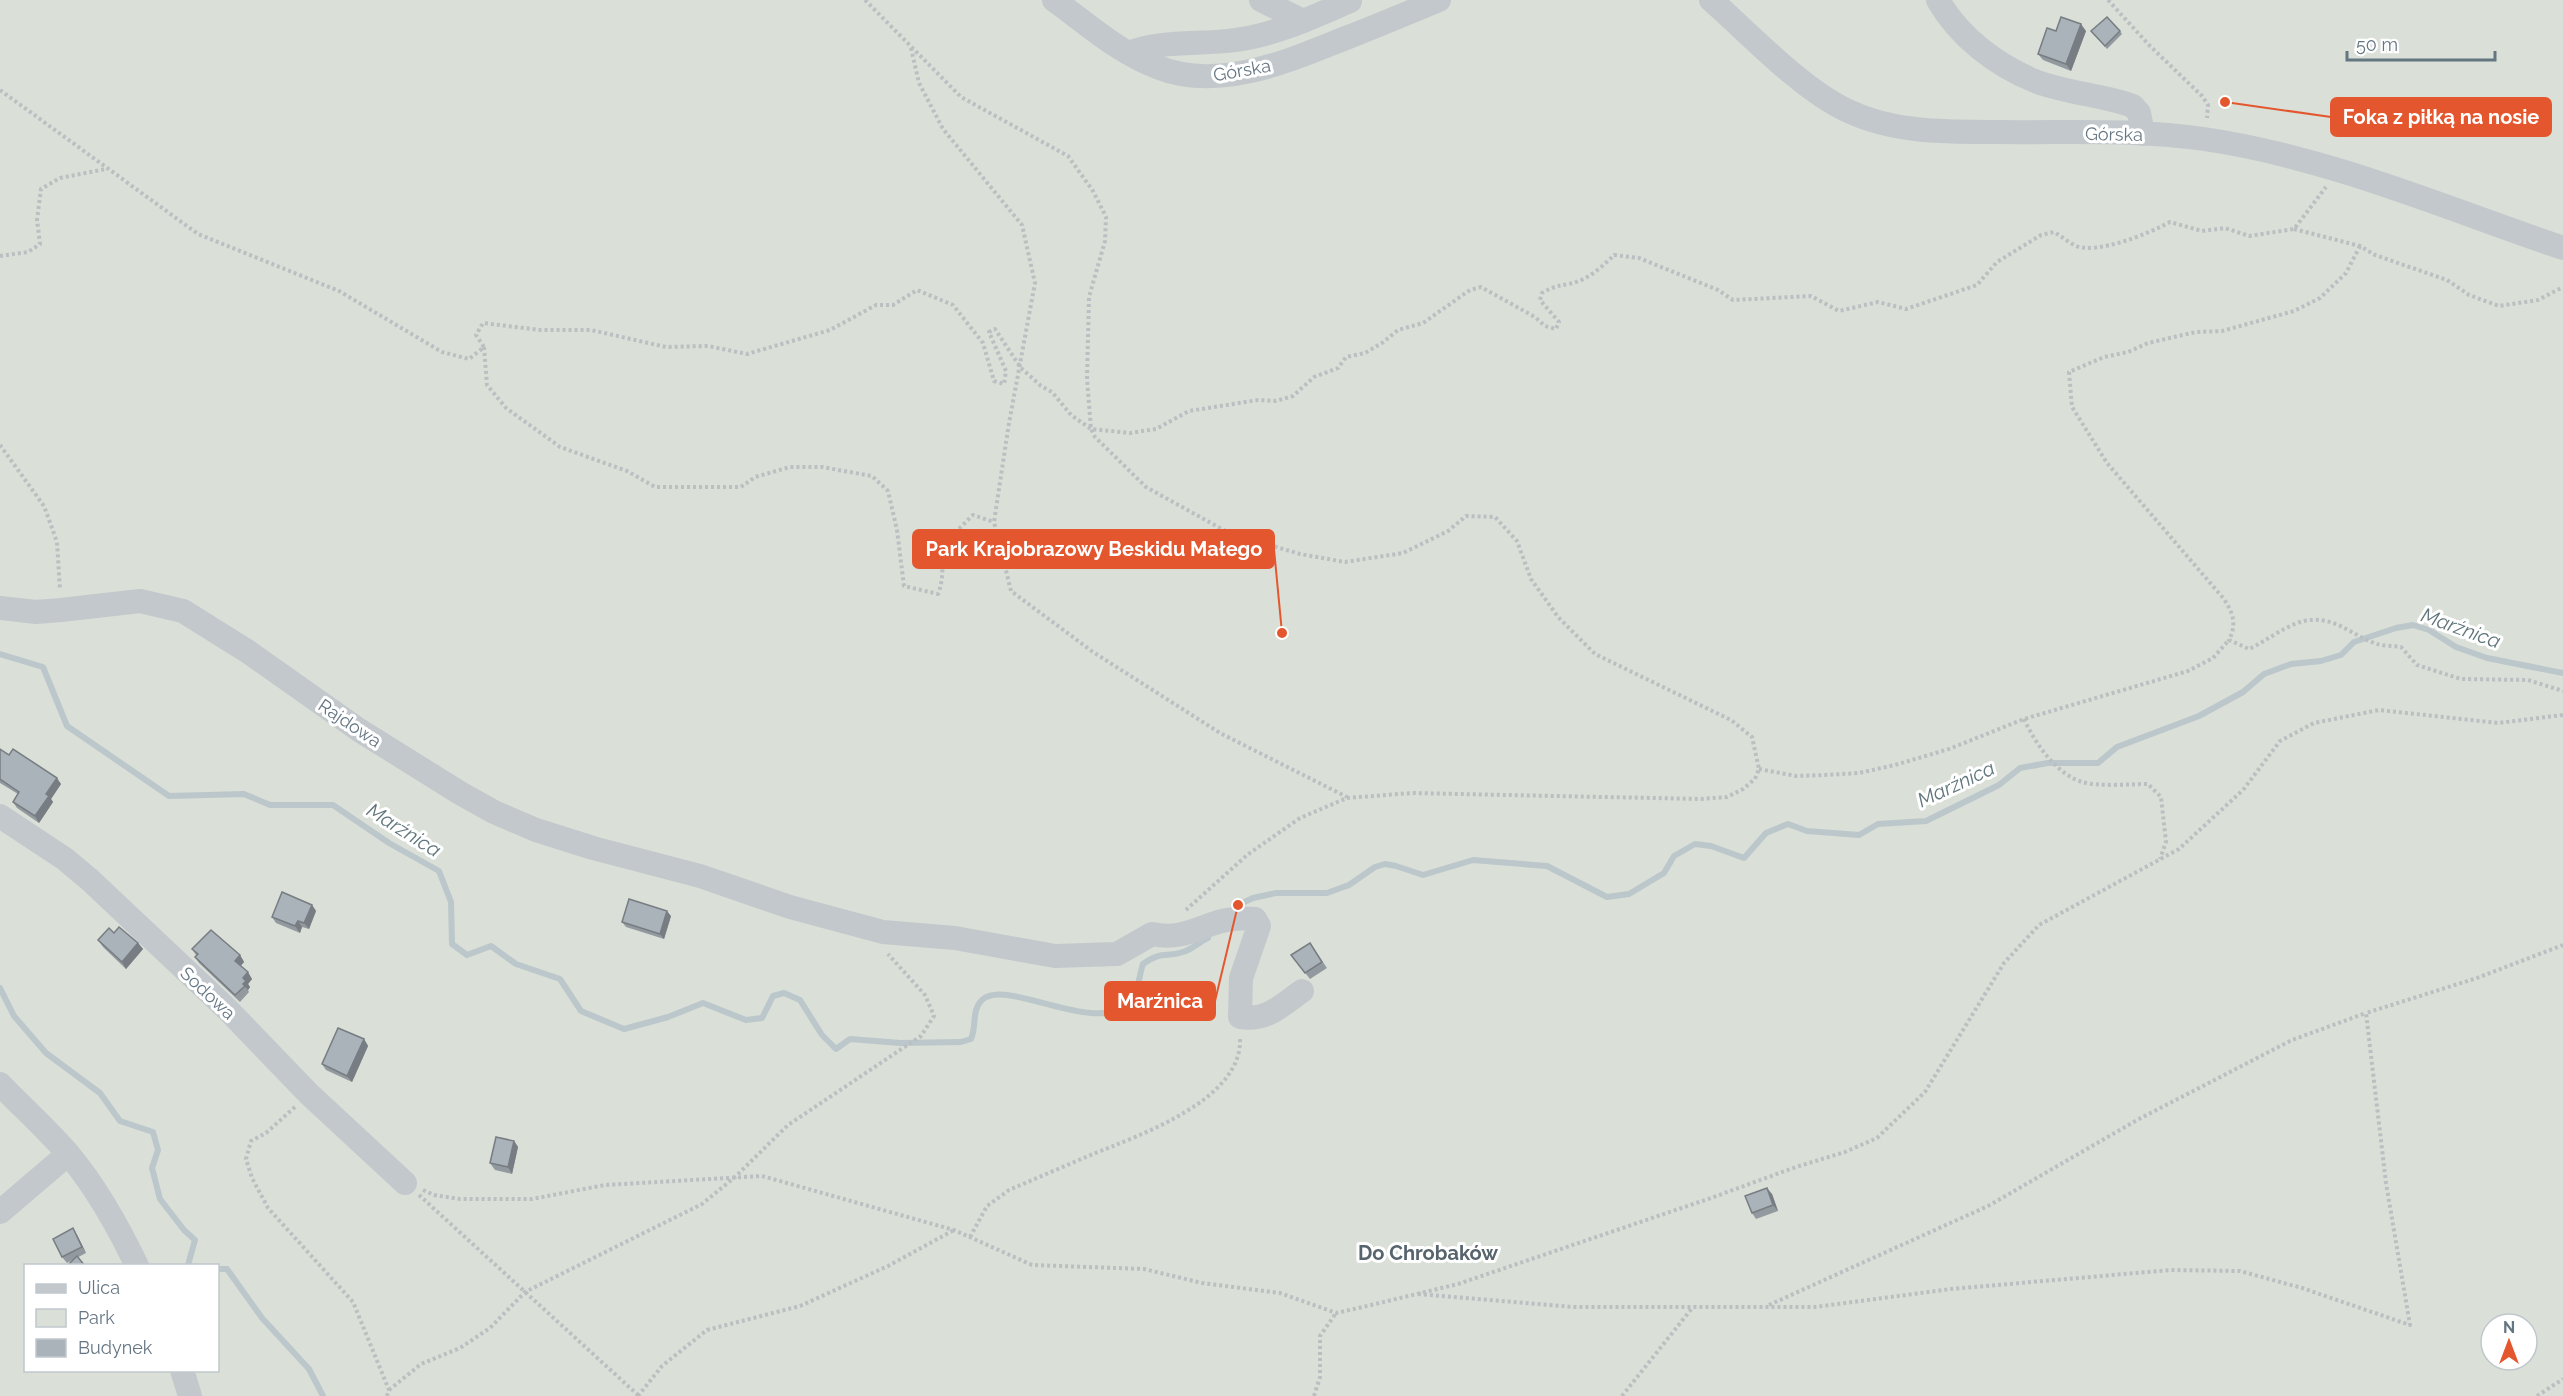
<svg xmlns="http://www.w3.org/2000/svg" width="2563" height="1396" font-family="Raleway,sans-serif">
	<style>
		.park { fill: #dadfd7; fill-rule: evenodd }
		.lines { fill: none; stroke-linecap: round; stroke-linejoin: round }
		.stream { stroke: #bbc7cb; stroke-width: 6 }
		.path { stroke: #bbbfc2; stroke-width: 4; stroke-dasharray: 3 3; stroke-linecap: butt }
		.minor { stroke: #c3c8cc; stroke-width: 24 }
		.wall { fill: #929a9f }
		.shaded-wall { fill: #777d82 }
		.building { fill: #aab3b9; stroke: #777d82; stroke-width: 1.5 }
		.labels { text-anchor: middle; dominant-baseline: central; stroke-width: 6; stroke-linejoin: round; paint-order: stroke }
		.street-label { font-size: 18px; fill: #657683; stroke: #fff }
		.water-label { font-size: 20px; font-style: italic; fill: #60757c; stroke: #fff }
		.neighbourhood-label { font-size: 20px; font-weight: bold; fill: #57646e; stroke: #fff }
		.leader { fill: none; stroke: #e4572e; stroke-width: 2 }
		.callout-dot { fill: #e4572e; stroke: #fff; stroke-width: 2 }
		.callout { fill: #e4572e; stroke: #e4572e; stroke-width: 2 }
		.callout-label { font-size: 20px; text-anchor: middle; font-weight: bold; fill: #fff }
	</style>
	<rect width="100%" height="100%" fill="#fafaf8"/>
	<path class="park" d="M0 0H2563V1396H0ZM26 1266H218V1370H26ZM2491 1324H2527V1360H2491Z"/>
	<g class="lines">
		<g class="stream">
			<path d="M0 654 43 667 67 726 169 796 244 794 270 805H333L389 843 439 871 451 902 452 944 467 955 491 946 516 964 560 979 581 1011 624 1029 668 1017 703 1003 746 1020 762 1018 773 996 784 993 800 1000 822 1035 836 1049 850 1039 900 1043 961 1042 971 1039C977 1026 971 1011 982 1000 1006 977 1094 1036 1130 1003 1138 995 1139 975 1143 964 1162 950 1166 958 1183 952 1193 949 1199 942 1208 938"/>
			<polyline points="1233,913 1238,905 1253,898 1276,893 1327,893 1349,885 1375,867 1385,864 1396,866 1423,875 1473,860 1547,866 1607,897 1629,894 1664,873 1674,856 1695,844 1711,846 1744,858 1766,833 1788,824 1807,831 1859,835 1878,824 1926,821 1999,785 2020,768 2048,763 2098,763 2117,747 2199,716 2243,692 2264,674 2291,664 2321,661 2341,655 2354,642 2396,628 2413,625 2429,630 2456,647 2487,658 2563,673"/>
			<polyline points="0,988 14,1016 46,1053 100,1093 120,1121 153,1132 158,1150 152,1168 160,1199 184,1230 195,1240 188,1265 191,1266"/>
			<polyline points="218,1269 227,1269 262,1318 309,1369 323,1396"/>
		</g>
		<g class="path">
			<polyline points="865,0 961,97 1068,156 1093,191 1106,217 1105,241 1089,297 1087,379 1091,429 1095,437 1146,487 1229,533 1300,554 1345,562 1403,553 1448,531 1466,516 1495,517 1517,541 1531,579 1558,617 1595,654 1731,720 1752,737 1759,769 1755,779 1743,789 1727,797 1701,799 1412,793 1347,798 1300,818 1247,855 1186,910"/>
			<polyline points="2108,0 2149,45 2202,96 2208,105 2207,118"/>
			<polyline points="911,48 919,83 943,129 1022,225 1035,283 1009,423 994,522 1011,591 1093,652 1220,733 1347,797"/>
			<path d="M0 90 198 234 339 291 442 352 469 359 484 347 476 335 483 323 540 330H591L666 347 708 346 747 354 830 330 876 305H893L917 290 953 305 983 343 994 381 1004 384 1006 371 989 332 995 329 1021 368 1041 386 1052 392 1071 415 1091 429 1130 433 1156 429 1189 411 1258 400 1276 401 1293 396 1314 377 1338 368 1346 357 1365 353 1382 343 1398 330 1423 323 1470 290 1481 287 1535 317 1545 326 1556 329 1559 322 1540 300 1542 293C1559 283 1563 287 1579 281 1592 276 1604 265 1614 255L1639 258 1718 290 1733 300 1811 296 1839 311 1878 302 1906 309 1977 285 1997 262 2041 235 2054 232C2061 236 2067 241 2074 245 2095 256 2150 233 2170 222L2202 231 2225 228 2249 236 2294 229 2326 187"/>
			<polyline points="2294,229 2360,246 2375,255 2447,280 2469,295 2499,306 2538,300 2563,287"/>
			<path d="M2360 246 2346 273 2320 298 2294 311 2222 331 2196 332 2148 343 2128 352 2104 357 2069 372 2072 407 2107 463 2224 599C2233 613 2237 624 2229 640L2249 649C2267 641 2292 620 2312 620 2337 618 2355 637 2377 644 2384 646 2393 646 2401 647L2417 665 2461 679 2528 680 2563 691"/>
			<polyline points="0,256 28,252 40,244 37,220 41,189 60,178 106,169"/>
			<path d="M484 347 487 385 506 408 560 447 627 471 655 487H741L755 477 790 467H822L872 476 888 491 897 530 904 586 938 594C943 581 942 572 943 560 945 540 960 528 973 515L994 522"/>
			<polyline points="0,445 44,506 57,542 60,590"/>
			<path d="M2024 719C2035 743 2056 774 2082 782 2099 787 2129 784 2148 784L2161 797 2166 842 2160 859"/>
			<polyline points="1759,769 1796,776 1825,775 1859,773 1895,765 1949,749 2024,719 2188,671 2213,658 2229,640"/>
			<polyline points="295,1107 266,1133 251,1141 246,1159 252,1178 268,1208 353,1302 389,1390 387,1396"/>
			<polyline points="423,1190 434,1195 460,1199 532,1199 605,1185 762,1176 954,1230 1032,1265 1144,1269 1202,1283 1280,1293 1336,1313 1363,1307 1458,1284 1711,1198 1796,1167 1845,1152 1877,1138 1925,1092 2004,963 2039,925 2179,849 2243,790 2280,741 2314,723 2379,710 2498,723 2563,715"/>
			<polyline points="419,1195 639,1396"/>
			<path d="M970 1237 987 1206 1009 1190C1037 1178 1065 1166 1093 1154 1140 1135 1242 1100 1240 1039"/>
			<polyline points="1418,1294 1572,1307 1815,1307 1951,1289 2171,1270 2240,1271 2302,1288 2410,1325 2386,1183 2366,1013 2477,978 2563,945"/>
			<polyline points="1769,1305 1988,1206 2137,1120 2292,1040 2366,1013"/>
			<polyline points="389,1390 421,1364 460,1348 490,1328 525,1292 702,1204 735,1177 788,1125 921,1036 934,1016 925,995 888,954"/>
			<polyline points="638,1396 662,1366 707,1330 800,1306 888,1266 954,1230"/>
			<polyline points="1314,1396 1320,1377 1320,1336 1336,1313"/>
			<polyline points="1622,1396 1693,1307"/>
			<polyline points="2537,1396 2563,1379"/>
		</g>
		<g class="minor">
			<path d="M1054 0C1086 23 1119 53 1157 67 1219 92 1288 61 1346 38 1377 26 1408 13 1439 0"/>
			<polyline points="1261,0 1303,21"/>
			<path d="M1711 0C1750 34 1800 88 1846 110 1893 133 1946 132 1998 132 2066 133 2137 129 2204 139 2328 157 2445 208 2563 248"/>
			<path d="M1938 0C1959 37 1996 65 2035 81 2066 93 2102 95 2133 106L2139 113 2143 134"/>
			<path d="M1129 53C1159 40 1202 45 1235 40 1275 35 1313 17 1350 1"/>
			<path d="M0 608 36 612 61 610 140 601 183 611 247 651 359 730 460 793 494 812 536 830 593 848 700 876 790 907 883 932 955 938 1055 956 1117 954 1152 934C1176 939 1190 932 1212 924 1225 919 1242 918 1255 919L1259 926 1241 978 1240 1017C1266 1022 1282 1005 1302 991"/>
			<polyline points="0,816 65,859 90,880 228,1010 309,1094 405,1183"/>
			<path d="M0 1084C23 1108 49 1131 70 1156 98 1190 118 1226 137 1266"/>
			<polyline points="0,1212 68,1154"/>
			<polyline points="182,1370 190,1396"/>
		</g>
	</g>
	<g class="wall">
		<polygon points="2056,31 2086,31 2071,71 2043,60 2038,54"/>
		<polygon points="2091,31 2120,31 2122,34 2107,49"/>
		<polygon points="0,749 61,784 51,799 53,802 39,823 17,808 13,802 18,794 0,783"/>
		<polygon points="312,905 316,911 309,929 302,927 300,933 276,923 272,917"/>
		<polygon points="671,916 664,939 626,927 622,922"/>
		<polygon points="114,933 138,943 143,949 126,969 103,947 98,940"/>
		<polygon points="1310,943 1327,968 1310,979 1291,955"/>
		<polygon points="192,949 240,955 244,962 240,966 252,979 248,984 250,987 248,990 249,992 240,1002 199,963 195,957 196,955"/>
		<polygon points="364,1039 368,1046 352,1082 326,1070 322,1064"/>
		<polygon points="514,1141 518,1147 512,1174 495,1170 490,1163"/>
		<polygon points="1772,1194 1778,1211 1756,1219 1752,1213"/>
		<polygon points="77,1235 86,1253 67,1263 62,1257"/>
	</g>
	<g class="shaded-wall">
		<polygon points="2081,24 2086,31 2071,71 2066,64"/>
		<polygon points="57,778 61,784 51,799 53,802 39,823 35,816 46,794"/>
		<polygon points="312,905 316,911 309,929 304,923"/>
		<polygon points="667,911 671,916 664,939 660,934"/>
		<polygon points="298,921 302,927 300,933 295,926"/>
		<polygon points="138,943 143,949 126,969 122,962"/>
		<polygon points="240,955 244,962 239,968 235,961"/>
		<polygon points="248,972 252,979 248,984 250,987 248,990 243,984 243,978"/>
		<polygon points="364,1039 368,1046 352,1082 347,1076"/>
		<polygon points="514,1141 518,1147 512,1174 508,1167"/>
		<polygon points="1767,1188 1772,1194 1778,1211 1773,1205"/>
		<polygon points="73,1228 77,1235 86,1253 82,1247"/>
	</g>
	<g class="building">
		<polygon points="2061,17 2081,24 2066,64 2038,54 2047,28 2056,31"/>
		<polygon points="2107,17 2120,31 2105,46 2091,31"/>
		<polygon points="0,749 9,755 13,749 57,778 46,794 49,796 35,816 13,802 19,792 0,779"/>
		<polygon points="282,892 312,905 304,923 298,921 295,926 272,917"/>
		<polygon points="629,899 667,911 660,934 622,922"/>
		<polygon points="119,927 138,943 122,962 98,940 109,928 114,933"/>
		<polygon points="211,930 240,955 235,961 248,972 243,978 246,981 243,984 245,986 235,995 195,957 198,954 192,949"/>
		<polygon points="1310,943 1322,962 1305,973 1291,955"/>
		<polygon points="338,1028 364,1039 347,1076 322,1064"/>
		<polygon points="496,1137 514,1141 508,1167 490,1163"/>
		<polygon points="1767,1188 1773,1205 1752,1213 1745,1196"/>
		<polygon points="73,1228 82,1247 62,1257 53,1239"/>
		<polygon points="77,1256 85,1266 67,1266"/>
	</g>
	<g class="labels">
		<g class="street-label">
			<text transform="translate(1242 70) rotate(-10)">Górska</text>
			<text transform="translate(2114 134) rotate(1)">Górska</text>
			<text transform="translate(350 723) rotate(34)">Rajdowa</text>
			<text transform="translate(208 993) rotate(43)">Sodowa</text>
		</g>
		<g class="water-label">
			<text transform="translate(2461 628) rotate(20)">Marźnica</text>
			<text transform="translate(1956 784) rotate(-25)">Marźnica</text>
			<text transform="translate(404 830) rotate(32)">Marźnica</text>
		</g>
		<g class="neighbourhood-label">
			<text x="1428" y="1253">Do Chrobaków</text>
		</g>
	</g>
	<path class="leader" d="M2225 102L2331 117M1282 633L1274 549M1238 905L1215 1001"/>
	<g class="callout-dot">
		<circle cx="2225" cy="102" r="6"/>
		<circle cx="1282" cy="633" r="6"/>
		<circle cx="1238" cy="905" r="6"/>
	</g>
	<g class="callout">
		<rect x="2331" y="98" width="220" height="38" rx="6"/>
		<rect x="913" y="530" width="361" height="38" rx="6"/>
		<rect x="1105" y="982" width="110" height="38" rx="6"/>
	</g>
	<g class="callout-label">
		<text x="2441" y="124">Foka z piłką na nosie</text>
		<text x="1094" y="556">Park Krajobrazowy Beskidu Małego</text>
		<text x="1160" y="1008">Marźnica</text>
	</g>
	<rect x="24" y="1264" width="195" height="108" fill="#ffffff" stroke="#c1c8cd" stroke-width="1.5"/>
	<rect x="36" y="1284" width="30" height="9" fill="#c3c8cc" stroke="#c1c8cd" stroke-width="1.5"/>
	<text x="78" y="1294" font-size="18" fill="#657683">Ulica</text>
	<rect x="36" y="1309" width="30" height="18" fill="#dadfd7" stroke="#c1c8cd" stroke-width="1.5"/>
	<text x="78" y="1324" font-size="18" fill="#657683">Park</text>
	<rect x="36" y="1339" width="30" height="18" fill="#aab3b9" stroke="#c1c8cd" stroke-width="1.5"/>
	<text x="78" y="1354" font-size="18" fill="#657683">Budynek</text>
	<g transform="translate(2509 1342)"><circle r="28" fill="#ffffff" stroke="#c1c8cd" stroke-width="1.5"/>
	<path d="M0-4.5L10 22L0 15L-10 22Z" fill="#e4572e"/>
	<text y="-9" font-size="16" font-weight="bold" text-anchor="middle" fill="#657683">N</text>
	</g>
	<path d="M2347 51v9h148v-9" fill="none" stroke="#657683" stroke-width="3"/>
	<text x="2356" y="51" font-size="18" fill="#657683" stroke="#ffffff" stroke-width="4.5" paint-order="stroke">50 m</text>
</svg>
